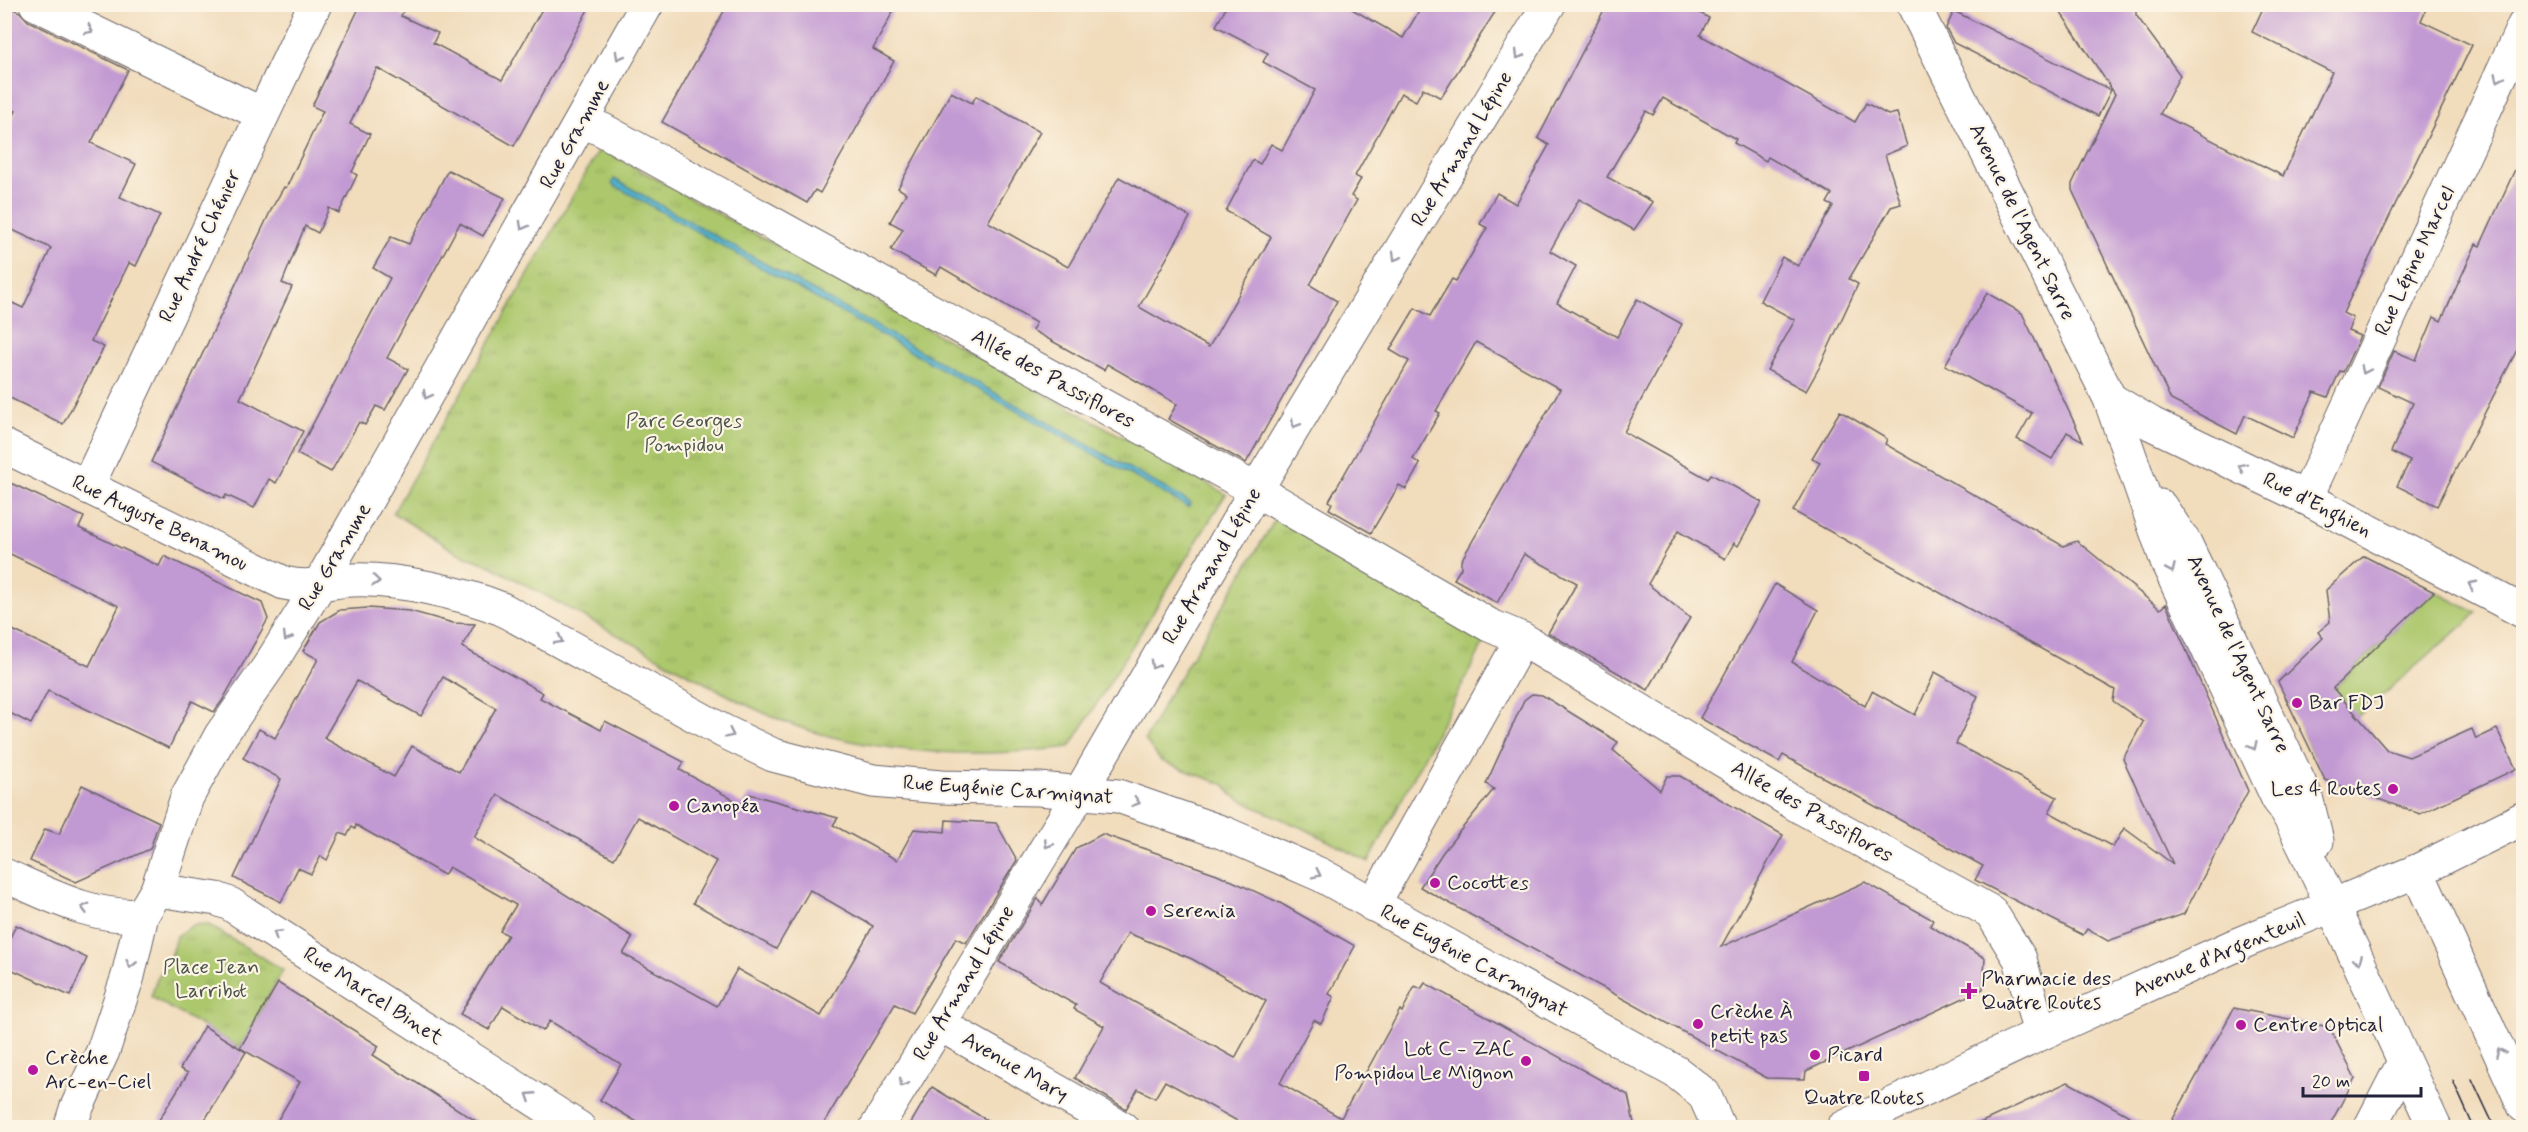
<svg xmlns="http://www.w3.org/2000/svg" width="2528" height="1132" font-family="Mynerve,sans-serif">
	<style>
		.grass { fill: #acc76c; stroke: #677454; stroke-width: 1.5 }
		.park { fill: url(#park-tufts); stroke: #677454; stroke-width: 1.5 }
		.water { fill: #53b7d2; stroke: #3a6c86; stroke-width: 1.5 }
		.building { fill: #c29ad3; fill-rule: evenodd }
		.lines { fill: none; stroke-linecap: round; stroke-linejoin: round }
		.minor-casing { stroke: #6a6368; stroke-width: 35 }
		.major-casing { stroke: #6a6368; stroke-width: 35 }
		.minor { stroke: #fff; stroke-width: 33 }
		.major { stroke: #fff; stroke-width: 33 }
		.tram { stroke: #22223b; stroke-width: 1.5 }
		.oneway { stroke: #9c9ca7 }
		.poi-dot { fill: #b5179e; stroke: #fcf5e5; stroke-width: 2 }
		.labels { text-anchor: middle; dominant-baseline: central; stroke-width: 4.5; stroke-linejoin: round; paint-order: stroke }
		.street-label { font-size: 21px; fill: #22223b; stroke: #fcf5e5 }
		.park-label { font-size: 21px; fill: #4b544a; stroke: #fcf5e5 }
		.poi-label { font-size: 21px; fill: #22223b; stroke: #fcf5e5; text-anchor: start }
	</style>
	<defs>
		<pattern id="park-tufts" width="24" height="20" patternUnits="userSpaceOnUse" patternTransform="scale(1.5)"><rect width="24" height="20" fill="#acc76c"/><path d="M3 7l-1-3M5 7V3M7 7l1-3M15 17l-1-3M17 17v-4M19 17l1-3" fill="none" stroke="#94ab5e"/></pattern>
	</defs>
	<rect width="100%" height="100%" fill="#fcf5e5"/>
	<filter id="ink" filterUnits="userSpaceOnUse"><feTurbulence type="fractalNoise" baseFrequency=".0167" numOctaves="2"/><feDisplacementMap in="SourceGraphic" scale="12" xChannelSelector="R" yChannelSelector="G"/><feConvolveMatrix kernelMatrix="1 2 1 2 8 2 1 2 1" color-interpolation-filters="sRGB"/></filter>
	<filter id="wash" filterUnits="userSpaceOnUse"><feTurbulence type="fractalNoise" baseFrequency=".008" numOctaves="4" result="noise"/><feDisplacementMap in="SourceGraphic" scale="24" xChannelSelector="R" yChannelSelector="G"/><feGaussianBlur stdDeviation="1.35" result="paint"/><feColorMatrix in="noise" values="0 0 0 0 0 0 0 0 0 0 0 0 0 0 0 0 0 1.4 0 .05"/><feComposite in="paint" operator="in"/></filter>
	<g filter="url(#wash)">
		<rect width="100%" height="100%" fill="#f1dcbc"/>
		<polygon class="grass" points="2434,591 2477,613 2313,755 2298,723"/>
		<g class="park">
			<path d="M600 148 1226 494 1070 747C983 757 899 756 814 732 763 717 717 689 670 664 611 631 551 599 491 566L456 552 393 513Z"/>
			<polygon points="1276,518 1487,637 1369,862 1309,831 1250,805 1232,795 1225,785 1161,761 1145,740 1168,696"/>
			<polygon points="207,924 283,970 240,1048 151,997 158,976 166,968 177,936 193,925"/>
		</g>
		<polygon class="water" points="614,179 1191,503 1188,507 612,184"/>
		<g id="blocks">
			<g class="building">
				<polygon points="361,4 406,4 401,16 438,33 433,43 502,80 545,4 591,4 514,146 377,68 350,124 370,134 352,172 357,175 339,213 329,208 318,233 305,226 282,283 292,287 240,399 303,431 276,483 269,479 254,508 226,495 224,499 151,462 272,208 284,187 286,188 323,111 312,106"/>
				<polygon points="728,4 897,4 873,49 894,61 820,193 815,190 807,203 662,122"/>
				<polygon points="1228,4 1343,4 1403,38 1423,4 1500,4 1441,98 1423,88 1416,101 1401,93 1355,176 1361,179 1351,196 1357,200 1310,285 1337,301 1246,463 1168,419 1177,404 1107,364 1104,370 1032,330 1036,323 941,267 936,275 891,250 903,229 890,222 906,193 898,188 951,92 972,103 976,96 1040,132 988,222 1068,267 1119,177 1190,217 1139,307 1209,347 1271,237 1226,211 1253,160 1260,164 1271,144 1282,150 1315,90 1263,62 1268,53 1216,26"/>
				<polygon points="1607,4 1684,4 1709,18 1700,35 1855,122 1866,103 1888,115 1897,113 1907,146 1885,155 1901,204 1891,207 1849,279 1858,284 1819,368 1806,391 1767,370 1795,320 1760,301 1782,257 1798,266 1833,206 1827,203 1832,194 1768,157 1766,161 1734,143 1736,139 1663,98 1653,115 1646,111 1607,177 1653,202 1634,230 1579,199 1550,251 1576,266 1557,303 1617,337 1637,299 1682,324 1624,432 1708,479 1711,474 1762,502 1738,546 1734,543 1725,559 1678,531 1648,584 1690,618 1648,690 1548,633 1577,583 1524,554 1497,603 1454,579 1461,568 1461,561 1560,389 1476,342 1436,411 1440,413 1413,459 1420,464 1406,489 1399,485 1371,533 1329,509 1332,503 1329,501 1409,361 1390,350 1415,308 1430,316 1452,279 1456,281 1487,228 1480,224 1497,193 1516,204 1549,145 1538,138"/>
				<polygon points="2055,4 2136,4 2136,15 2180,75 2160,114 2283,176 2332,72 2252,32 2265,4 2428,4 2421,21 2472,45 2343,313 2353,318 2348,331 2360,336 2343,372 2340,371 2328,397 2314,392 2293,438 2245,415 2237,434 2171,400 2072,190 2072,184 2115,94"/>
				<polygon points="4,5 20,12 28,21 128,70 91,143 136,164 120,197 160,215 136,266 129,263 91,341 104,347 63,424 4,395 4,299 23,308 51,248 4,226 4,137 16,111 4,106"/>
				<polygon points="1954,11 2111,90 2098,116 1954,43 1946,28"/>
				<polygon points="2523,152 2523,338 2437,506 2397,486 2410,461 2391,452 2413,403 2378,387 2394,351 2416,360 2434,317 2441,321 2476,244 2480,246"/>
				<polygon points="448,170 505,198 483,236 460,223 387,358 408,369 385,410 376,406 365,425 359,422 331,472 297,454 390,278 373,268 391,237 409,244"/>
				<polygon points="1987,293 2022,313 2083,441 2067,432 2052,459 2017,439 2032,413 1945,365"/>
				<polygon points="1840,411 1887,439 1885,444 2063,546 2077,541 2160,609 2166,604 2248,791 2184,914 2108,941 2087,929 2083,935 1975,880 1983,866 1783,755 1779,762 1700,718 1775,584 1818,610 1792,662 1865,706 1872,691 1915,715 1935,672 1978,696 1956,744 2057,797 2049,812 2113,847 2124,828 2173,864 2123,759 2143,722 2113,701 2115,690 1793,511 1820,462 1812,458"/>
				<polygon points="4,480 84,517 79,528 159,566 164,556 262,603 268,619 222,701 214,712 192,701 169,748 48,691 31,724 4,710 4,626 89,666 119,606 4,551"/>
				<polygon points="2364,556 2434,592 2333,688 2387,750 2409,757 2472,729 2476,739 2497,729 2516,769 2420,814 2325,780 2278,682 2323,638 2318,632 2330,622 2326,590"/>
				<path d="M368 608 410 611 453 623 475 624 462 647 543 693 540 698 601 730 605 721 684 762 680 770 743 805 749 794 838 818 833 825 897 860 914 829 945 832 946 820 996 823 1017 860 966 943 956 938 912 1013 895 1004 821 1128H647L600 1100 621 1064 550 1021 543 1031 503 1006 489 1030 460 1014 508 935 500 931 516 905 449 867 444 875 356 825 355 829 352 827 347 836 340 833 327 860 321 856 311 874 298 868 281 902 234 878 281 779 243 758 259 729 275 738 318 659 303 651 320 622 340 610ZM443 677 496 708 459 772 412 746 394 777 324 738 357 681 421 716ZM498 795 614 859 638 817 716 861 693 903 776 949 810 890 873 926 821 1016 737 969 717 1006 623 954 633 937 474 837Z"/>
				<polygon points="1532,694 1542,695 1618,742 1613,750 1660,790 1667,776 1680,776 1783,835 1721,947 1865,882 1933,920 1930,926 1985,958 1983,989 1806,1071 1805,1079 1767,1078 1420,887 1443,852 1494,789 1486,784 1524,700"/>
				<polygon points="82,785 159,822 150,849 76,882 30,861 45,829 59,834"/>
				<path d="M1102 834 1217 874 1280 903 1355 946 1329 994 1334 997 1321 1024 1314 1020 1280 1083 1341 1118 1400 1010 1402 1012 1415 986 1421 989 1425 983 1628 1095 1635 1128H1250L1165 1081 1155 1098 1138 1089 1126 1109 1075 1078 1104 1026 1074 1009 1076 1005 999 962 1038 898 1042 905 1076 848ZM1128 933 1192 959 1266 1001 1235 1058 1100 983Z"/>
				<polygon points="16,925 87,958 70,996 4,966 4,951"/>
				<polygon points="278,983 379,1046 373,1055 487,1128 273,1128 300,1082 240,1048"/>
				<polygon points="2234,1008 2329,1027 2355,1078 2328,1128 2168,1128"/>
				<polygon points="204,1026 246,1052 200,1128 154,1128 188,1073 180,1069"/>
				<polygon points="2068,1082 2151,1128 1969,1128"/>
				<polygon points="932,1087 1000,1128 908,1128"/>
			</g>
		</g>
	</g>
	<g filter="url(#ink)">
		<use href="#blocks" fill-opacity="0" stroke="#6a6368" stroke-width="1.5"/>
		<g class="lines">
			<g class="minor-casing">
				<g id="minor">
					<polyline points="36,4 262,114"/>
					<polyline points="582,121 603,130 1256,490 1489,625 1522,639 1797,805 1991,912 2020,959 2040,1034"/>
					<polyline points="2110,399 2152,424 2306,498 2524,612"/>
					<path d="M4 446 284 583C314 590 324 581 352 580 396 578 462 593 502 609L723 731 773 755 873 781 941 787 1039 789 1118 796 1224 833 1321 875 1676 1072 1704 1094 1719 1128"/>
					<polyline points="87,487 315,4"/>
					<polyline points="2306,498 2524,25"/>
					<path d="M4 875C48 894 93 919 142 915"/>
					<polyline points="157,890 217,899 230,904 579,1128"/>
					<polyline points="1373,905 1522,639"/>
					<polyline points="939,1024 1122,1128"/>
					<polyline points="70,1128 76,1109 103,1051 128,976 142,915 157,890 187,797 221,735 269,666 318,587 647,4"/>
					<polyline points="876,1128 1079,794 1256,490 1549,4"/>
					<polyline points="2370,1128 2404,1062"/>
				</g>
			</g>
			<g class="major-casing">
				<g id="major">
					<path d="M1913 4 2110 399 2167 562 2278 799 2285 808C2338 914 2385 1021 2435 1128"/>
					<polyline points="2160,506 2185,543 2306,797 2317,841"/>
					<polyline points="2417,871 2524,1106"/>
					<polyline points="1843,1128 2040,1034 2236,945 2417,871 2524,818"/>
				</g>
			</g>
			<use href="#minor" class="minor"/>
			<use href="#major" class="major"/>
			<g class="tram">
				<polyline points="2472,1079 2495,1128"/>
				<polyline points="2453,1081 2474,1128"/>
			</g>
		</g>
		<defs><path id="oneway-chevron" d="M-2-3.5L2.5 0L-2 3.5" fill="none" stroke-width="1.6" stroke-linecap="round" stroke-linejoin="round" transform="scale(1.5)"/></defs>
		<g class="oneway">
			<use href="#oneway-chevron" transform="translate(89 30) rotate(26)"/>
			<use href="#oneway-chevron" transform="translate(1519 55) rotate(121)"/>
			<use href="#oneway-chevron" transform="translate(619 56) rotate(119)"/>
			<use href="#oneway-chevron" transform="translate(2499 78) rotate(115)"/>
			<use href="#oneway-chevron" transform="translate(523 226) rotate(119)"/>
			<use href="#oneway-chevron" transform="translate(1396 257) rotate(121)"/>
			<use href="#oneway-chevron" transform="translate(2365 370) rotate(115)"/>
			<use href="#oneway-chevron" transform="translate(427 395) rotate(119)"/>
			<use href="#oneway-chevron" transform="translate(1295 424) rotate(121)"/>
			<use href="#oneway-chevron" transform="translate(2242 467) rotate(-154)"/>
			<use href="#oneway-chevron" transform="translate(2171 569) rotate(66)"/>
			<use href="#oneway-chevron" transform="translate(376 581) rotate(6)"/>
			<use href="#oneway-chevron" transform="translate(2472 585) rotate(-152)"/>
			<use href="#oneway-chevron" transform="translate(287 637) rotate(121)"/>
			<use href="#oneway-chevron" transform="translate(559 640) rotate(29)"/>
			<use href="#oneway-chevron" transform="translate(1154 665) rotate(120)"/>
			<use href="#oneway-chevron" transform="translate(730 734) rotate(26)"/>
			<use href="#oneway-chevron" transform="translate(2253 746) rotate(65)"/>
			<use href="#oneway-chevron" transform="translate(1136 802) rotate(18)"/>
			<use href="#oneway-chevron" transform="translate(1048 844) rotate(121)"/>
			<use href="#oneway-chevron" transform="translate(1317 874) rotate(26)"/>
			<use href="#oneway-chevron" transform="translate(85 908) rotate(-165)"/>
			<use href="#oneway-chevron" transform="translate(277 934) rotate(-147)"/>
			<use href="#oneway-chevron" transform="translate(2358 960) rotate(67)"/>
			<use href="#oneway-chevron" transform="translate(131 964) rotate(103)"/>
			<use href="#oneway-chevron" transform="translate(2500 1052) rotate(-114)"/>
			<use href="#oneway-chevron" transform="translate(903 1083) rotate(121)"/>
			<use href="#oneway-chevron" transform="translate(530 1096) rotate(-147)"/>
		</g>
	</g>
	<g class="poi-dot">
		<circle cx="2297" cy="703" r="6"/>
		<circle cx="2393" cy="789" r="6"/>
		<circle cx="674" cy="806" r="6"/>
		<circle cx="1435" cy="883" r="6"/>
		<circle cx="1151" cy="911" r="6"/>
		<path d="M1966 982h6v6h6v6h-6v6h-6v-6h-6v-6h6z"/>
		<circle cx="1698" cy="1024" r="6"/>
		<circle cx="2241" cy="1025" r="6"/>
		<circle cx="1815" cy="1055" r="6"/>
		<circle cx="1526" cy="1061" r="6"/>
		<circle cx="33" cy="1070" r="6"/>
		<rect x="1858" y="1070" width="12" height="12" rx="3"/>
	</g>
	<g class="labels">
		<g class="street-label">
			<text transform="translate(575 134) rotate(-61)">Rue Gramme</text>
			<text transform="translate(1462 149) rotate(-59)">Rue Armand Lépine</text>
			<text transform="translate(2022 222) rotate(64)">Avenue de l'Agent Sarre</text>
			<text transform="translate(200 246) rotate(-65)">Rue André Chénier</text>
			<text transform="translate(2415 261) rotate(-65)">Rue Lépine Marcel</text>
			<text transform="translate(1053 379) rotate(29)">Allée des Passiflores</text>
			<text transform="translate(2317 505) rotate(27)">Rue d'Enghien</text>
			<text transform="translate(160 523) rotate(26)">Rue Auguste Benamou</text>
			<text transform="translate(335 557) rotate(-59)">Rue Gramme</text>
			<text transform="translate(1212 566) rotate(-60)">Rue Armand Lépine</text>
			<text transform="translate(2238 654) rotate(65)">Avenue de l'Agent Sarre</text>
			<text transform="translate(1008 790) rotate(4)">Rue Eugénie Carmignat</text>
			<text transform="translate(1812 812) rotate(30)">Allée des Passiflores</text>
			<text transform="translate(2219 955) rotate(-23)">Avenue d'Argenteuil</text>
			<text transform="translate(1474 961) rotate(29)">Rue Eugénie Carmignat</text>
			<text transform="translate(964 983) rotate(-59)">Rue Armand Lépine</text>
			<text transform="translate(373 996) rotate(33)">Rue Marcel Binet</text>
			<text transform="translate(1015 1067) rotate(30)">Avenue Mary</text>
		</g>
		<g class="park-label">
			<text x="684" y="421">Parc Georges<tspan x="684" dy="24">Pompidou</tspan></text>
			<text x="211" y="967">Place Jean<tspan x="211" dy="24">Larribot</tspan></text>
		</g>
		<g class="poi-label">
			<text x="2309" y="703">Bar FDJ</text>
			<text x="2381" y="789" text-anchor="end">Les 4 Routes</text>
			<text x="686" y="806">Canopéa</text>
			<text x="1447" y="883">Cocottes</text>
			<text x="1163" y="911">Serenia</text>
			<text x="1981" y="979">Pharmacie des<tspan x="1981" dy="24">Quatre Routes</tspan></text>
			<text x="1710" y="1012">Crèche À<tspan x="1710" dy="24">petit pas</tspan></text>
			<text x="2253" y="1025">Centre Optical</text>
			<text x="1514" y="1049" text-anchor="end">Lot C - ZAC<tspan x="1514" dy="24">Pompidou Le Mignon</tspan></text>
			<text x="1827" y="1055">Picard</text>
			<text x="45" y="1058">Crèche<tspan x="45" dy="24">Arc-en-Ciel</tspan></text>
			<text x="1864" y="1098" text-anchor="middle">Quatre Routes</text>
		</g>
	</g>
	<rect width="2528" height="1132" fill="none" stroke="#fcf5e5" stroke-width="24"/>
	<path d="M2303 1087v9h118v-9" fill="none" stroke="#22223b" stroke-width="3"/>
	<text x="2312" y="1087" font-size="18" fill="#22223b" stroke="#fcf5e5" stroke-width="4.5" paint-order="stroke">20 m</text>
</svg>
